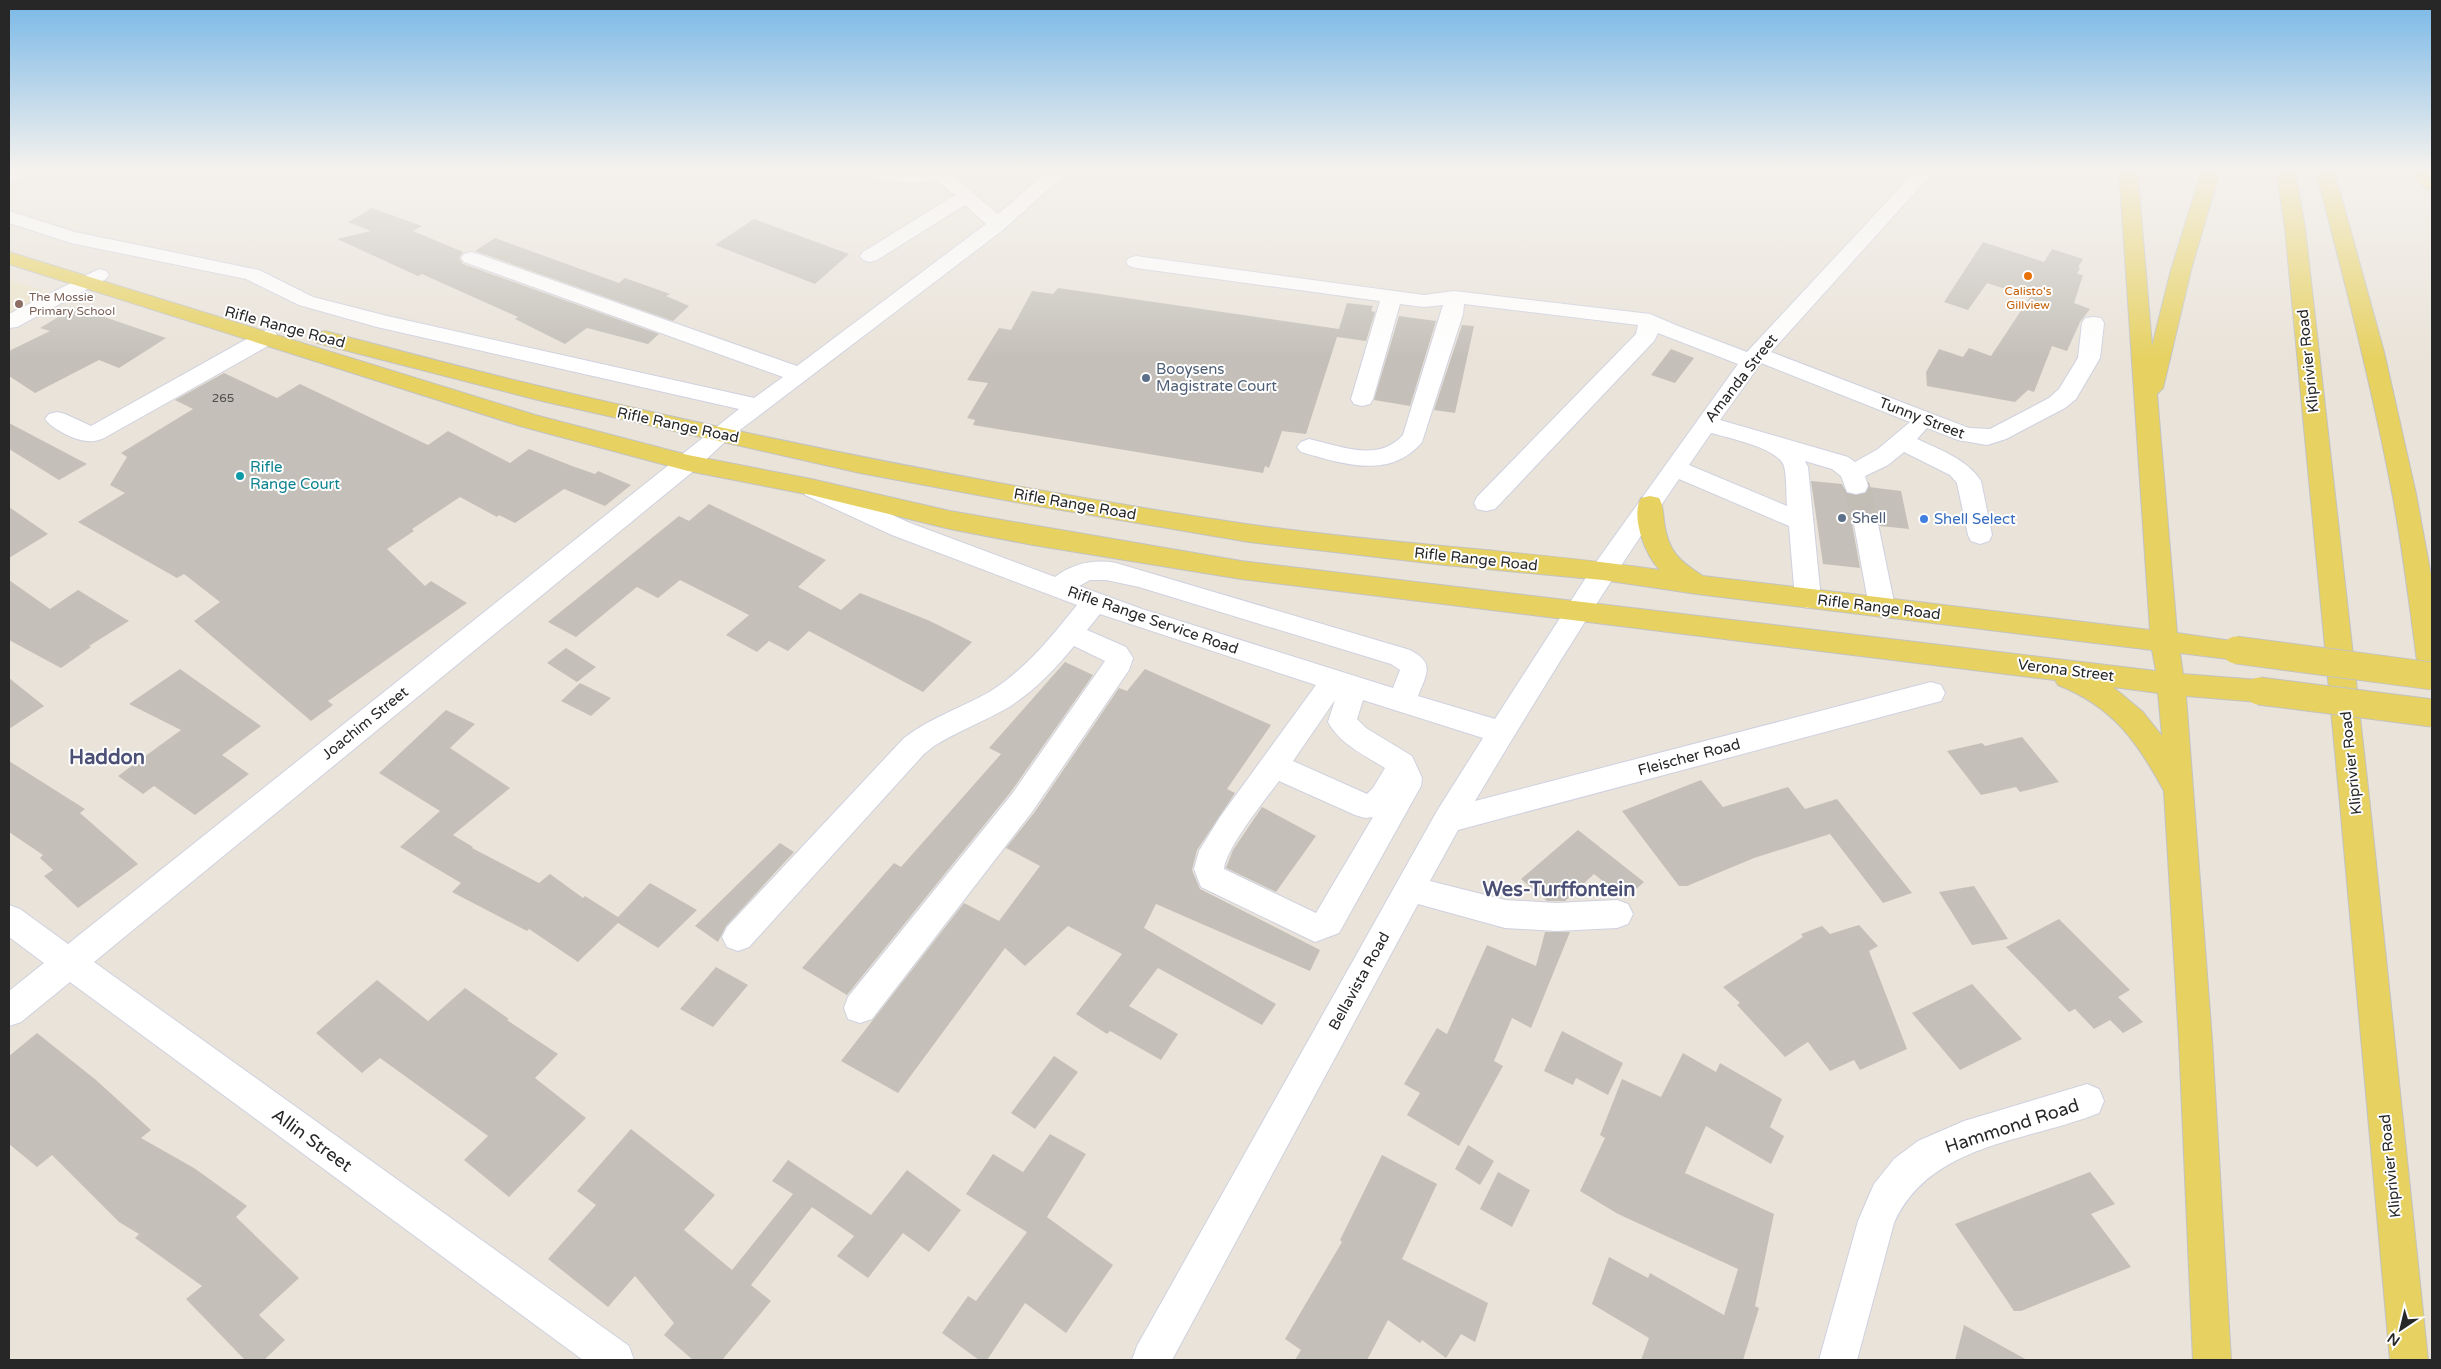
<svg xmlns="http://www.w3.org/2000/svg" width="2441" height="1369" font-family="'Varela Round',sans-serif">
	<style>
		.education { fill: #eae2c9 }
		.building { fill: #c4c0b9 }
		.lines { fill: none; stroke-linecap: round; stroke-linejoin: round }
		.minor-tunnel { stroke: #c2bdb5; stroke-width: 27; stroke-dasharray: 27 14; stroke-linecap: butt }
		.minor-casing { stroke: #cfd1e0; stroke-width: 2 }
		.major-casing { stroke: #c3c3c3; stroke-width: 2 }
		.minor { fill: #fff; fill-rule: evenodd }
		.major { fill: #e6d161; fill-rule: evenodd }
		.major-bridge-casing { stroke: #c3c3c3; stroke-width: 29; stroke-linecap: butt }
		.major-bridge { stroke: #e6d161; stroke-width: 27 }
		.food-dot { fill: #e8710a; stroke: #fff; stroke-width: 2 }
		.education-dot { fill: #8d6e63; stroke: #fff; stroke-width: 2 }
		.service-dot { fill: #5c6f8a; stroke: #fff; stroke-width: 2 }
		.culture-dot { fill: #0f9aa8; stroke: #fff; stroke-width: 2 }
		.shop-dot { fill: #3f7fe0; stroke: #fff; stroke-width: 2 }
		.labels { text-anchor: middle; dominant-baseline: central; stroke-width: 4; stroke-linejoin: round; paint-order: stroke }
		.far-food-label { font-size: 12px; fill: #c56008; stroke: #fff }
		.far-education-label { font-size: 12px; fill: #785e54; stroke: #fff; text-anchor: start }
		.number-label { font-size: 12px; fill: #4e4d4c }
		.street-label { font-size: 15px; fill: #272727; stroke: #fff }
		.service-label { font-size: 15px; fill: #4e5e75; stroke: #fff; text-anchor: start }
		.culture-label { font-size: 15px; fill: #0d838f; stroke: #fff; text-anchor: start }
		.shop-label { font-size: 15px; fill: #366cbe; stroke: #fff; text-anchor: start }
		.near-street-label { font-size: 18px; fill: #272727; stroke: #fff }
		.district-label { font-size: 20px; font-weight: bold; fill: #4b5074; stroke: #fff }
	</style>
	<rect width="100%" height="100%" fill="#e9e3d9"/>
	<polygon class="education" points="9,280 50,293 9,314"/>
	<g class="building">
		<polygon points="372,208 422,226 413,231 463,252 459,258 463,264 659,334 648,344 587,328 565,344 515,319 518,317 422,274 418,276 337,239 371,231 348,222"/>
		<polygon points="754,219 849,254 815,284 715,245"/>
		<polygon points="495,238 619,283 625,278 670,294 666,296 689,306 673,321 475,251"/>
		<polygon points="1983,242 2044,262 2052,249 2083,259 2078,267 2080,268 2077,274 2083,275 2074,303 2090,309 2080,322 2067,351 2052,346 2034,392 2028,390 2015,402 1927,386 1926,372 1939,349 1963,357 1969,348 1991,356 2030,297 1987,283 1968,310 1944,302"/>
		<polygon points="1058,288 1339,329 1347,303 1373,306 1371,311 1375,312 1366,341 1337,337 1306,434 1282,431 1269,468 1265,466 1263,473 973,425 975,420 967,418 988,383 967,380 999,328 1011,330 1032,291 1053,294"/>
		<polygon points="75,307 166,338 119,368 99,360 35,393 9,376 9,351 50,331 40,328"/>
		<polygon points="1399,316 1436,321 1410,406 1374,400"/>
		<polygon points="1462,325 1474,326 1455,413 1434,410"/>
		<polygon points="1671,349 1694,358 1675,383 1651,375"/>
		<polygon points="224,373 277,398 300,384 428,445 448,431 510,463 529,449 572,466 595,474 598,471 631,485 605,506 564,489 515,523 499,515 497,517 460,497 412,529 414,531 387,549 425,586 431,581 467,603 328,701 333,705 311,721 194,621 220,602 184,574 177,578 78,522 125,493 110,485 127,457 121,453 193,409 175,400"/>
		<polygon points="9,423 87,464 59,480 9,449"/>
		<polygon points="1811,481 1842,484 1847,494 1856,496 1865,494 1869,487 1901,491 1909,529 1880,526 1877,517 1867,513 1856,516 1852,524 1860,568 1823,564"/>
		<polygon points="709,504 826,560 798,587 841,610 860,593 930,621 972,642 923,692 809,631 788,651 769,641 757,652 726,635 749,615 680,580 658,598 637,587 576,637 548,622 679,516 689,521"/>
		<polygon points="9,507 48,534 9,558"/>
		<polygon points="9,580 50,609 78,590 129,621 89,646 91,647 61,668 9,640"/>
		<polygon points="566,648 596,667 577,682 547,663"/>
		<polygon points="1065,662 1093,675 1010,793 847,995 802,968 894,863 901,867 1001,754 989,748"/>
		<polygon points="180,669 261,726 222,755 249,774 195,815 154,786 143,794 118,776 181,730 129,704"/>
		<polygon points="1145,669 1271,725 1227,789 1235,793 1197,850 1192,870 1200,889 1320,950 1310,971 1156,904 1144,928 1276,1004 1262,1025 1158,968 1129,1006 1178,1034 1161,1060 1110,1031 1107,1034 1076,1014 1122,954 1068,926 1025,966 1005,948 898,1093 841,1061 964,903 999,921 1040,866 1006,848 1034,813 1119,688 1127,691"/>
		<polygon points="9,678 44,706 9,729"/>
		<polygon points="580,683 611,698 591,716 561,701"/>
		<polygon points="446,710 475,724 450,748 510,788 453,835 473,847 472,848 539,883 550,874 583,898 585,896 618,917 650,883 697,910 658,948 618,923 578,962 529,929 527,931 452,892 461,883 400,847 440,811 379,773"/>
		<polygon points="2022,737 2059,782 2020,792 2016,787 1981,795 1947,751 1982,743 1985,746"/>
		<polygon points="9,761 85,809 80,813 138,864 78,908 44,876 53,870 40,858 43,855 9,832"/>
		<polygon points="1701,780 1723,807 1788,787 1805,809 1837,799 1912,893 1883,903 1830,834 1754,858 1687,886 1679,886 1622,811"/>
		<polygon points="1262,807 1316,836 1276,892 1226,868 1233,850"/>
		<polygon points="1578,830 1644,882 1625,899 1594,874 1565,901 1547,901 1521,879"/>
		<polygon points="780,843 794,852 726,926 718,942 695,926"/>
		<polygon points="1974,886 2008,939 1972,945 1939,892"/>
		<polygon points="2059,919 2130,990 2118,997 2143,1022 2123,1033 2110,1020 2094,1029 2075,1009 2069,1012 2006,947"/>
		<polygon points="1859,925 1878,946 1869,951 1907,1049 1860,1070 1854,1060 1830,1071 1808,1042 1785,1057 1737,1005 1740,1003 1723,987 1803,937 1801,934 1822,926 1830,934"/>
		<polygon points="1545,932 1570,932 1531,1028 1512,1018 1494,1061 1503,1066 1459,1146 1407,1115 1420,1093 1404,1084 1437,1028 1447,1034 1487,945 1536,966"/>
		<polygon points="716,967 748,985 713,1027 680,1009"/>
		<polygon points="377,980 428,1021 465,988 509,1019 507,1020 558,1054 535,1078 586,1118 509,1197 464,1160 488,1136 380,1058 362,1073 316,1033"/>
		<polygon points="1972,984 2022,1039 1960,1070 1912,1013"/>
		<polygon points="1562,1031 1623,1063 1608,1095 1576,1078 1573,1085 1544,1071"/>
		<polygon points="37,1033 96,1080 151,1130 141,1138 194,1168 247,1206 236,1217 299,1278 259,1315 285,1340 264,1360 245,1360 186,1299 202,1286 135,1238 139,1234 119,1222 52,1155 37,1167 9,1144 9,1056"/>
		<polygon points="1683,1053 1716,1072 1720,1063 1782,1099 1770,1127 1784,1136 1771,1164 1706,1126 1685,1173 1774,1214 1755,1306 1759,1308 1743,1360 1641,1360 1649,1338 1592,1304 1609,1257 1648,1278 1650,1273 1724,1315 1738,1269 1618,1214 1580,1191 1605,1138 1600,1135 1622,1079 1661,1097"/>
		<polygon points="1054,1056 1078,1072 1035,1129 1011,1113"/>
		<polygon points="631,1129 715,1195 684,1230 732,1270 793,1194 772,1181 788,1160 871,1215 907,1170 961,1210 929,1252 903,1233 868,1278 837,1256 854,1236 812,1207 751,1285 771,1301 722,1360 693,1360 664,1335 674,1323 635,1276 608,1307 548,1259 596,1205 577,1191"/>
		<polygon points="1050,1134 1086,1154 1047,1217 1113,1265 1066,1333 1025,1303 987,1360 979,1360 942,1333 968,1296 976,1301 1027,1232 966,1194 993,1154 1023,1172"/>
		<polygon points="1468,1145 1494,1161 1480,1185 1455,1169"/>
		<polygon points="1382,1155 1437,1184 1402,1259 1488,1303 1475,1342 1461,1334 1446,1358 1422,1340 1420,1343 1388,1320 1367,1360 1295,1360 1301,1350 1285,1339 1342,1242 1340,1240"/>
		<polygon points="1498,1172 1530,1190 1512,1227 1480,1209"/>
		<polygon points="2090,1172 2115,1204 2091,1214 2131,1267 2021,1311 2014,1311 1955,1224"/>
		<polygon points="1964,1325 2027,1360 1955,1360"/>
	</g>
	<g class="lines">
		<polyline class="minor-tunnel" points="1856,486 1866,524"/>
		<g class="minor-casing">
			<g id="minor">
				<polygon points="14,167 37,167 35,171 9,183 9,170"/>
				<path d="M852 167H880L909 171 928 170 933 167H951L948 172 998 214 1053 167H1073L1003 230 728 439 696 469 94 962 629 1346 634 1360H583L70 982 21 1022 9 1026V991L44 963 9 937V905L20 909 68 944 739 409 377 327 299 305 246 279 71 243 9 223V211L75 232 259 270 313 297 387 316 754 398 783 377 464 262 461 258 464 254 471 252 478 254 797 366 986 224 965 205 877 260 870 262 863 260 860 256 863 252 955 195 935 179C908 186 880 180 854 171Z"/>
				<path d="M1919 167H1938L1771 352 1969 428 1990 429 2049 398 2059 389 2078 358 2082 323 2085 318 2093 317 2101 318 2104 323 2100 358 2076 399 2065 408 2006 439 1987 445 1958 440 1927 428 1917 439C1940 450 1967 459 1981 481L1992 535 1989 541 1980 544 1971 541 1968 535 1957 483 1950 475 1904 452 1888 465 1865 476 1868 486 1865 492 1856 494 1847 492 1841 476 1832 469 1805 461 1808 467 1821 599 1817 606 1808 608 1799 606 1795 599 1789 526 1679 479C1607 584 1540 692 1475 801L1931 682 1941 685 1945 693 1941 701 1458 830 1430 881 1505 900 1556 903 1617 900 1628 904 1633 914 1628 924 1617 928 1556 931 1505 928 1418 904 1172 1360H1132L1137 1346 1437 811 1483 738 1363 700 1357 719 1366 728 1412 756 1422 778 1421 786 1339 933 1315 942 1201 887 1194 869 1199 851 1220 817 1316 685 1100 614 1087 630 1126 647 1133 658 1129 670 1032 812 872 1019 860 1023 848 1019 844 1008 848 997 1012 794 1105 661 1074 646C1055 669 1034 691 1009 707 985 721 958 731 934 746L924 754 749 947 738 951 727 947 722 937 727 927 904 738C931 717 962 708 991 691 1026 669 1052 636 1077 605L892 535 805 495 802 489 805 483 814 481 823 483 910 523 1055 577C1074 563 1094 559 1116 563L1410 650C1435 663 1427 673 1418 696L1495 719 1594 565 1738 364 1658 333 1654 341 1495 509 1486 511 1477 509 1474 503 1477 497 1636 334 1638 325 1464 304 1463 314 1422 442C1390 480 1343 464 1301 452L1297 447 1301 442 1309 439C1341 446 1378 463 1403 435L1443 305 1424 307 1400 304 1373 399 1370 404 1362 406 1354 404 1351 399 1380 301 1136 268 1129 266 1126 262 1129 258 1136 256 1424 295 1454 291 1650 314 1678 326 1747 352ZM1761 363 1910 422 1878 449 1855 462 1848 457 1720 420ZM1711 433C1729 438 1778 448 1784 466 1787 478 1786 493 1787 506L1689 465ZM1090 580H1106L1139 587 1391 664 1400 670 1393 688 1142 609 1079 586ZM1335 700 1328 722C1340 744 1364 755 1385 768L1373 788 1367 794 1293 761ZM1279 781 1355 815 1365 818 1373 817 1316 913 1224 869C1226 848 1265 800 1279 781Z"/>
				<polygon points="99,269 106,271 109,275 106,279 17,327 9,328 9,314"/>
				<path d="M267 330 275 332 278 337 275 342 104 438C99 440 94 442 88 441 76 441 52 429 45 419L49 414 57 412 65 414 91 426 259 332Z"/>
				<polygon points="1866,515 1875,518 1878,524 1895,607 1891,614 1882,617 1873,614 1869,607 1854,524 1857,518"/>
				<path d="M2087 1084 2099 1089 2104 1101 2099 1113C2027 1142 1930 1143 1894 1223L1857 1360H1819L1858 1221 1874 1184 1894 1159 1918 1141 1964 1121Z"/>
			</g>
		</g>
		<g class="major-casing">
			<g id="major">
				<path d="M2119 167H2137L2152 346 2171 270 2203 167H2221L2191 270 2163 388 2157 394 2177 633 2246 643 2249 650 2246 657 2236 660 2180 653 2183 674 2259 680 2269 683 2273 691 2269 699 2259 702 2186 696 2212 1040 2231 1360H2193L2179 1040 2164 791C2137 741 2113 707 2058 685L2055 680 1241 579 1033 545 950 529 811 495 688 471 520 426 9 264V252L535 415 688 455 811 479 950 511 1241 561 2156 671 2152 650 1697 594 1603 580 1445 565 1249 542 1032 505 860 473 542 401 317 343 314 338 317 333 325 331C398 350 470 370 543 387 776 442 1010 489 1246 524 1383 544 1523 550 1660 570 1646 556 1630 517 1641 498L1650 496 1659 498C1663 505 1663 512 1664 521 1668 551 1678 560 1703 576L2150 630ZM2113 687 2158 693 2162 736 2143 712Z"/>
				<polygon points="2276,167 2294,167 2305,228 2371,815 2428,1360 2390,1360 2341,815 2285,228"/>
				<path d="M2315 167H2333L2384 352 2416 494 2432 581V678L2422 675 2418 668C2410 609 2403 550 2392 492 2371 382 2343 275 2315 167Z"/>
				<polygon points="2408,167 2427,167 2432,173 2432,190 2425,188"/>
			</g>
		</g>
		<use href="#minor" class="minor"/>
		<use href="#major" class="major"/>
		<g class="major-bridge-casing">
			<g id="major-bridge">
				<polyline points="2236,650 2432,676"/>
				<polyline points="2259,691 2432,713"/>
			</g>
		</g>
		<use href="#major-bridge" class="major-bridge"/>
	</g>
	<linearGradient id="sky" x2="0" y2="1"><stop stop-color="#79b8e7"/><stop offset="0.47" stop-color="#f5f2ee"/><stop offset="1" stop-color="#f5f2ee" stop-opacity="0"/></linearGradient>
	<rect width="2441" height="359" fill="url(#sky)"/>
	<circle class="food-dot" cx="2028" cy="276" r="5"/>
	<circle class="education-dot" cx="19" cy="304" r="5"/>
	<g class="service-dot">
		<circle cx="1146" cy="378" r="5"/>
		<circle cx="1842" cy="518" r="5"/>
	</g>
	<circle class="culture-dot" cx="240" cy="476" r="5"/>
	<circle class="shop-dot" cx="1924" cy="519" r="5"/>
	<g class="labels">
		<g class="far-food-label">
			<text x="2028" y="291">Calisto's<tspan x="2028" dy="14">Gillview</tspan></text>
		</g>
		<g class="far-education-label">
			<text x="29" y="297">The Mossie<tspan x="29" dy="14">Primary School</tspan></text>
		</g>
		<g class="number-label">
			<text x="223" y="398">265</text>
		</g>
		<g class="street-label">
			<text transform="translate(285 327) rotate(15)">Rifle Range Road</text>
			<text transform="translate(2308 361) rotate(-96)">Kliprivier Road</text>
			<text transform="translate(1741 378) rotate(-52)">Amanda Street</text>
			<text transform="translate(1922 418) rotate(21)">Tunny Street</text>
			<text transform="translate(678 425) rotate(12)">Rifle Range Road</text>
			<text transform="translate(1075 504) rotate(10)">Rifle Range Road</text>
			<text transform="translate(1476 559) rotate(6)">Rifle Range Road</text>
			<text transform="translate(1879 607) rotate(7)">Rifle Range Road</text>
			<text transform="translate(1153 620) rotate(19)">Rifle Range Service Road</text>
			<text transform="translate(2066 670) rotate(7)">Verona Street</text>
			<text transform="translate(365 723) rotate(-39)">Joachim Street</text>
			<text transform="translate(1689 757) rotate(-15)">Fleischer Road</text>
			<text transform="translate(2351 763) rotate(-96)">Kliprivier Road</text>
			<text transform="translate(1359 981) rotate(-61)">Bellavista Road</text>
			<text transform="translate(2390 1166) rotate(-96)">Kliprivier Road</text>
		</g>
		<g class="service-label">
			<text x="1156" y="369">Booysens<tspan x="1156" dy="17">Magistrate Court</tspan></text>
			<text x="1852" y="518">Shell</text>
		</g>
		<g class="culture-label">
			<text x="250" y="467">Rifle<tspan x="250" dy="17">Range Court</tspan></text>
		</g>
		<g class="shop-label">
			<text x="1934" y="519">Shell Select</text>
		</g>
		<g class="near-street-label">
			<text transform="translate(2012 1126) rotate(-18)">Hammond Road</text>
			<text transform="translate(312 1140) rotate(36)">Allin Street</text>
		</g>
		<g class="district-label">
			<text x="107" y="758">Haddon</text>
			<text x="1559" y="890">Wes-Turffontein</text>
		</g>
	</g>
	<rect width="2441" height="1369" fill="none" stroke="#272727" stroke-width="20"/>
	<g transform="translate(2401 1329) rotate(215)" stroke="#ffffff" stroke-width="4" paint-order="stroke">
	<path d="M0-4L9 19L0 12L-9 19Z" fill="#272727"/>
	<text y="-8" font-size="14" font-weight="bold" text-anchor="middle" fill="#272727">N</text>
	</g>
</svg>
